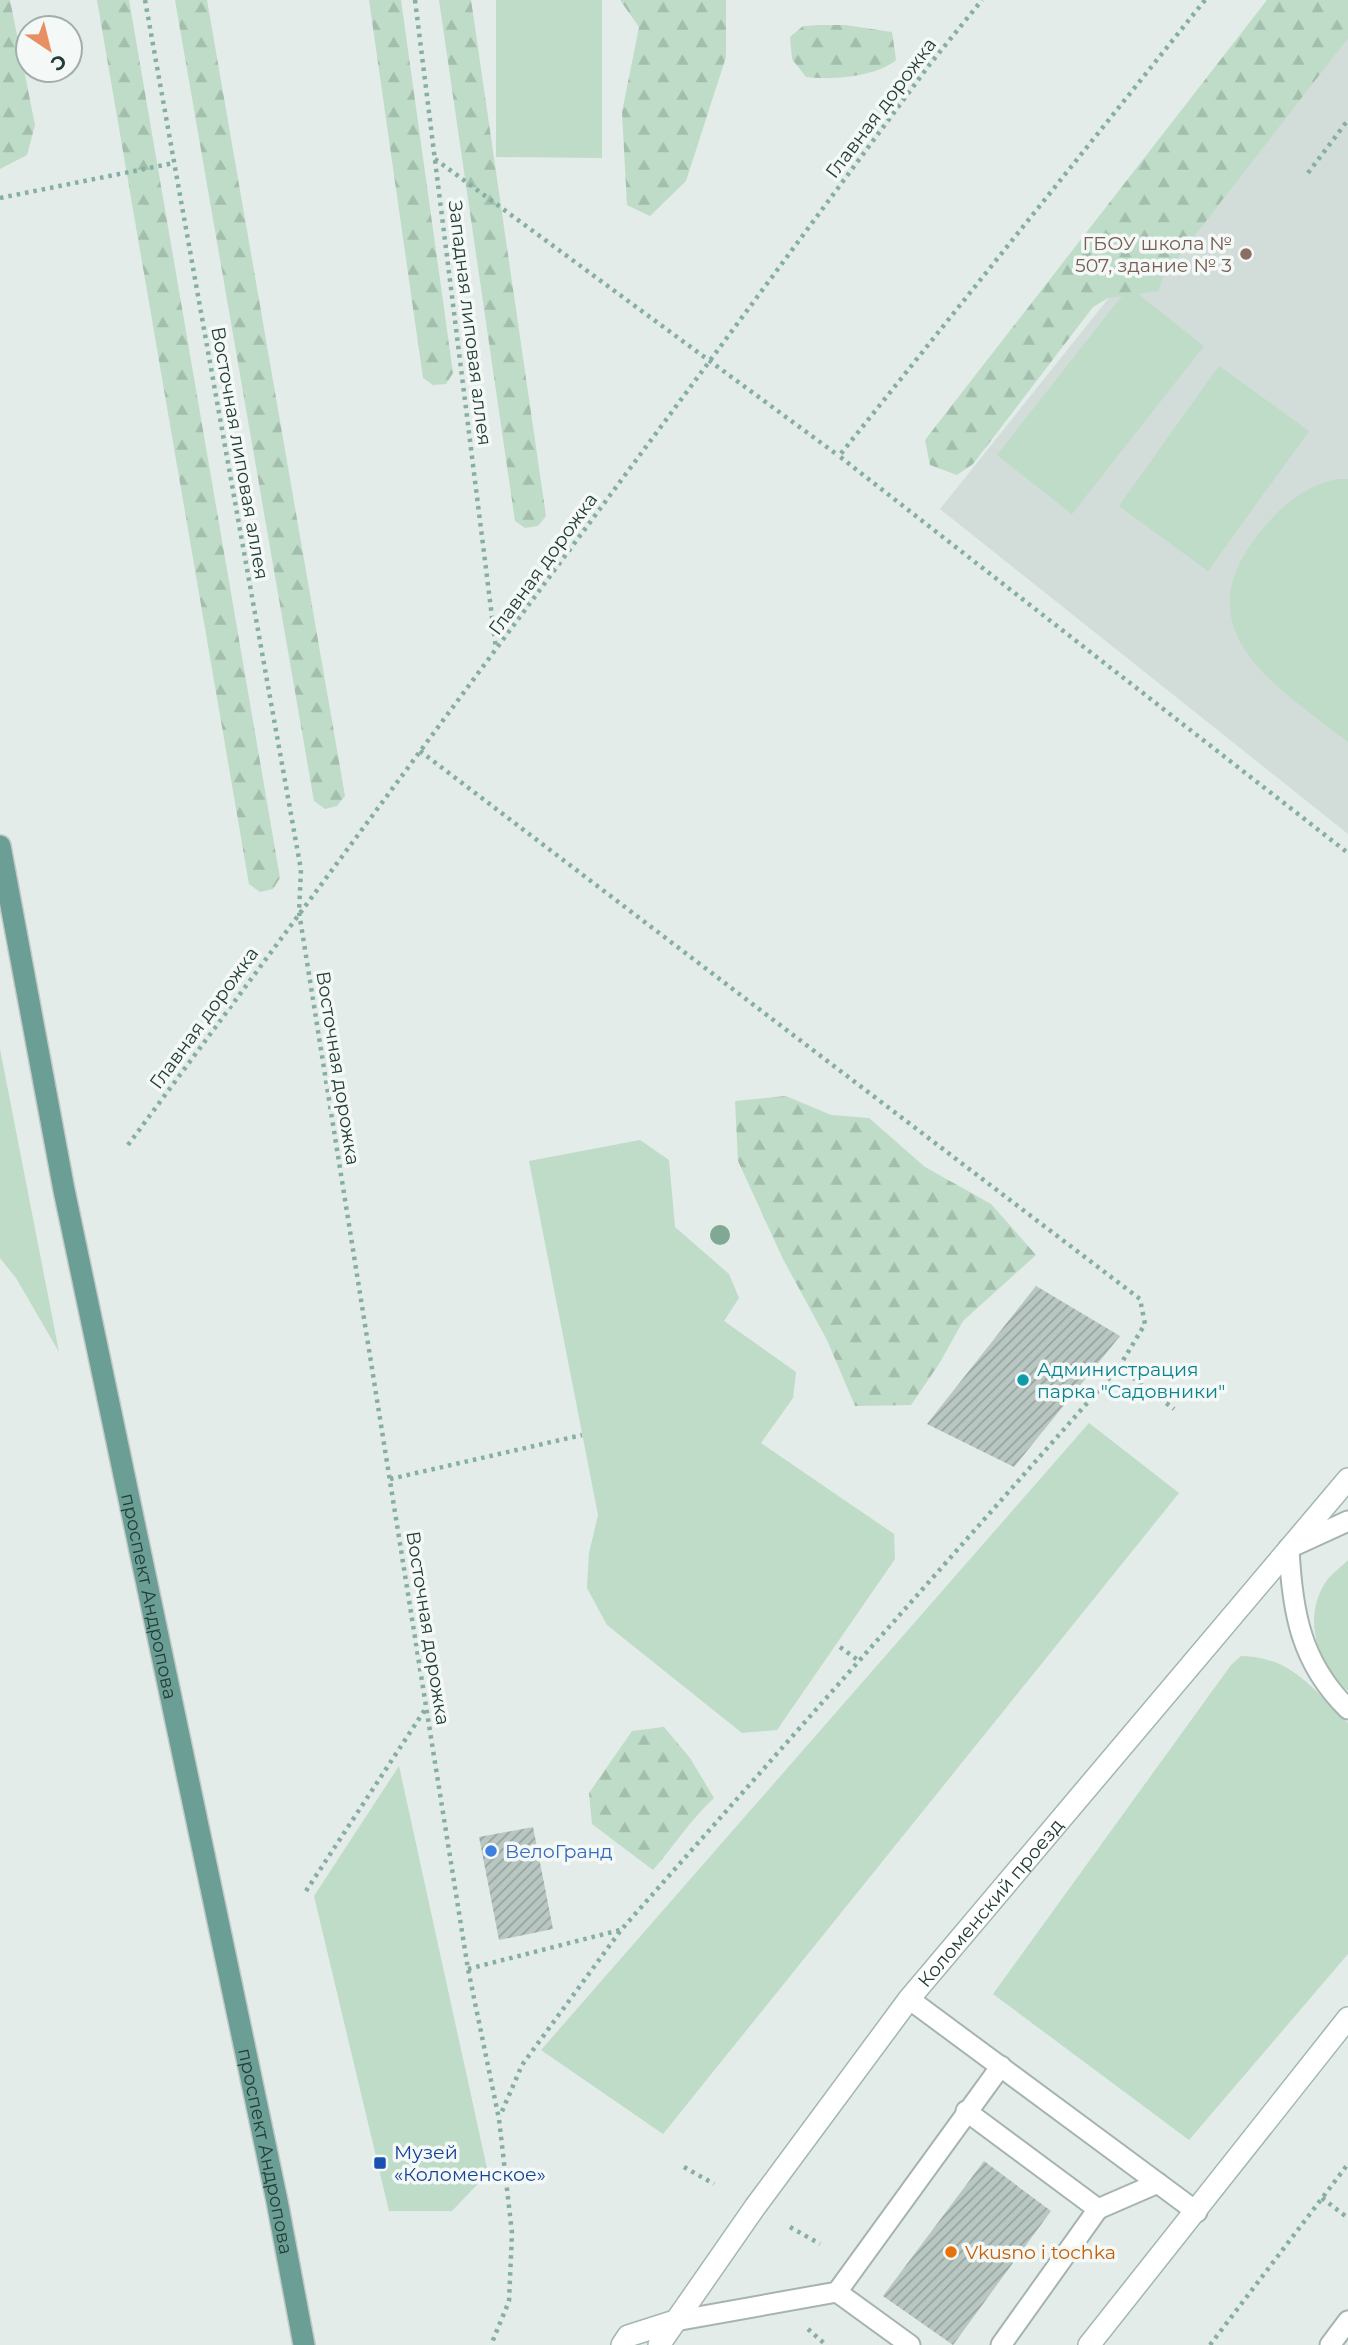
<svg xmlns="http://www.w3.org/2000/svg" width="1348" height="2345" font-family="Montserrat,sans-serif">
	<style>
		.built { fill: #d2dcd8 }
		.grass { fill: #bedcc8 }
		.forest { fill: url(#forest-firs) }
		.building { fill: url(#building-hatch) }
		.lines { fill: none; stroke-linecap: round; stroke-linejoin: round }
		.lane-casing { stroke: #a6b4b0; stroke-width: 23 }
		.secondary-casing { stroke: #a2b7b1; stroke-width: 24 }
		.primary-casing { stroke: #c2c9c7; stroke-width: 24 }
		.path { stroke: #86aea4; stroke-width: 4.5; stroke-dasharray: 3.5 5; stroke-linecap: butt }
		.lane { stroke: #fff; stroke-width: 19 }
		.secondary { stroke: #fff; stroke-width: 21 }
		.primary { stroke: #6b9f95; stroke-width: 21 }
		.tree { fill: #81a894 }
		.education-dot { fill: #8d6e63; stroke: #f4f9f7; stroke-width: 2.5 }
		.culture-dot { fill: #0f9aa8; stroke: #f4f9f7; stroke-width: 2.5 }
		.shop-dot { fill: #3f7fe0; stroke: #f4f9f7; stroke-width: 2.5 }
		.transit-dot { fill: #1a4fb4; stroke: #f4f9f7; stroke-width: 2.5 }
		.food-dot { fill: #e8710a; stroke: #f4f9f7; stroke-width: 2.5 }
		.labels { text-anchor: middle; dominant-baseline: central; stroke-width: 7; stroke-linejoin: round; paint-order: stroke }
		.street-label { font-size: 19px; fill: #243d38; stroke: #f4f9f7 }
		.education-label { font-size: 19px; fill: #785e54; stroke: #f4f9f7; text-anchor: end }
		.culture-label { font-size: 19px; fill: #0d838f; stroke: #f4f9f7; text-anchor: start }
		.shop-label { font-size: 19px; fill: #366cbe; stroke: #f4f9f7; text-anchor: start }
		.transit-label { font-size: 19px; fill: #164399; stroke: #f4f9f7; text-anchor: start }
		.food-label { font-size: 19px; fill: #c56008; stroke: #f4f9f7; text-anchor: start }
	</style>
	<defs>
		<pattern id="forest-firs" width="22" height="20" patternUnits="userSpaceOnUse" patternTransform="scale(1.75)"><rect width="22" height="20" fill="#bedcc8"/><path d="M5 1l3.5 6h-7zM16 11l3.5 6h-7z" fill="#a3bead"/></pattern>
		<pattern id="building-hatch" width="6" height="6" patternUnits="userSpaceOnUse" patternTransform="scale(1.75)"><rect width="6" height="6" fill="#b9c7c2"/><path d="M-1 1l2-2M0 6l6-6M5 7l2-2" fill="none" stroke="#96a39f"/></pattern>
	</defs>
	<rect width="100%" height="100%" fill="#e3ece9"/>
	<polygon class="built" points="1347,0 1348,0 1348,834 940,509"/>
	<g class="grass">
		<polygon points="496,0 602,0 602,158 496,157"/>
		<polygon points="1129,287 1204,346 1072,514 997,455"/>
		<polygon points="1219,366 1309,431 1208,571 1119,506"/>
		<path d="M1337 479H1348V742C1279 688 1182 633 1257 536 1280 507 1300 488 1337 479Z"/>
		<polygon points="0,1049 59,1352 16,1278 0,1258"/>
		<polygon points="640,1140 669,1160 675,1227 729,1274 739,1298 724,1321 796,1372 793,1398 761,1443 894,1534 895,1559 777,1730 742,1733 607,1625 587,1588 589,1553 598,1515 529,1161"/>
		<polygon points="1089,1423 1179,1493 663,2134 541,2050"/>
		<path d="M1348 1560V1691C1318 1664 1302 1620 1325 1583 1330 1575 1341 1567 1348 1560Z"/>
		<path d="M1241 1656C1293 1657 1313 1690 1348 1723V1954L1189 2140 993 1994 1231 1665Z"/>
		<polygon points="399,1766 488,2173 452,2211 389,2211 314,1896"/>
	</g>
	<g class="forest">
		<polygon points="0,0 10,0 35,125 27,155 0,169"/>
		<polygon points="97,0 129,0 280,878 273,889 260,892 249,884"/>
		<polygon points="175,0 207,0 345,796 337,806 325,809 314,801"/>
		<polygon points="369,0 401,0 453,373 446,384 433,385 423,378"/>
		<polygon points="439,0 471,0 546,516 538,526 525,528 515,521"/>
		<polygon points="620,0 726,0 726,57 686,181 650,216 627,205 622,112 639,27"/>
		<polygon points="1267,0 1348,0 1348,38 1164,275 1158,291 1108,298 1093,307 973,464 957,475 930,465 925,440"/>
		<path d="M820 25H845L892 32 896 60C876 77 832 80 806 77L792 59 790 37 803 26Z"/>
		<polygon points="786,1096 831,1115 869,1118 925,1167 991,1204 1036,1255 963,1321 939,1364 911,1405 855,1406 827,1340 783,1259 738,1161 735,1101"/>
		<path d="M664 1727 690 1758 714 1798C690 1820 674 1846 653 1870L592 1824 589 1793 632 1731Z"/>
	</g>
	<g class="building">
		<polygon points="1036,1286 1120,1336 1014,1467 927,1424"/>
		<polygon points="533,1827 553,1929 499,1940 479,1837"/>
		<polygon points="984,2161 1051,2211 953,2345 883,2296"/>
	</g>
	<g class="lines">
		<g class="lane-casing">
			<g id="lane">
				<path d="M1348 1521 1289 1548C1292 1612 1301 1663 1348 1709"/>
				<polyline points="909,1999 1197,2212"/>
				<polyline points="966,2111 1098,2209 1001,2345"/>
				<polyline points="1098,2209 1158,2183"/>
				<polyline points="837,2292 910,2345"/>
				<polyline points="675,2321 837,2292 1001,2066"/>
				<polyline points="1330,2345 1348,2321"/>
			</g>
		</g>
		<g class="secondary-casing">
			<g id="secondary">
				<polyline points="622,2345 628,2336 675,2321"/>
				<path id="s1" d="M659 2345 755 2207 909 1999 1348 1479"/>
				<polyline points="1089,2345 1348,2018"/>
			</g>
		</g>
		<g class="primary-casing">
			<g id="primary">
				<path id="s2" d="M0 846 64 1190 277 2201 304 2345"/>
			</g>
		</g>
		<g class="path">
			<polyline points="145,0 301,870 299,912 468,1969 499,2119 512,2233 509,2301 491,2345"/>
			<polyline points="415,0 496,649"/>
			<polyline points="1205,0 839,456 1348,853"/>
			<polyline points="435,159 839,456"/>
			<polyline points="1308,173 1348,120"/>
			<polyline points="0,198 174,163"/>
			<polyline points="420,751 1140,1299 1145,1324 1119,1367 621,1930 522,2065 500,2116"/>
			<polyline points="128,1145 930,64 982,0"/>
			<polyline points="1119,1367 1174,1409"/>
			<polyline points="390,1479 582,1435"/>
			<polyline points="840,1647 859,1661"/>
			<polyline points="306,1891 426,1708"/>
			<polyline points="468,1969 620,1930"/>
			<polyline points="684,2167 714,2184"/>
			<polyline points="1322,2198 1348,2218"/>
			<polyline points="790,2227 820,2244"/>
			<polyline points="808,2329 826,2345"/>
			<polyline points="1210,2345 1348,2164"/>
		</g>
		<use href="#lane" class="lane"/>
		<use href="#secondary" class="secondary"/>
		<use href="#primary" class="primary"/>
	</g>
	<circle class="tree" cx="720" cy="1235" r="10"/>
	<circle class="education-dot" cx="1246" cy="254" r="7"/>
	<circle class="culture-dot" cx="1023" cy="1380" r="7"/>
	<circle class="shop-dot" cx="491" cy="1851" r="7"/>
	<rect class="transit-dot" x="373" y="2156" width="14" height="14" rx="3.5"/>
	<circle class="food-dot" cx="951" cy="2252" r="7"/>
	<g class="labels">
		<g class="street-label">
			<text transform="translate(881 108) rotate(-53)">Главная дорожка</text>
			<text transform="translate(470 323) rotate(83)">Западная липовая аллея</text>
			<text transform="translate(240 453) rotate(80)">Восточная липовая аллея</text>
			<text transform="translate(543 564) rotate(-54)">Главная дорожка</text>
			<text transform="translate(204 1018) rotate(-54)">Главная дорожка</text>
			<text transform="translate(338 1068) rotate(81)">Восточная дорожка</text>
			<text stroke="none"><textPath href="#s2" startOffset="765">проспект Андропова</textPath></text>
			<text transform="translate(428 1628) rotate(81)">Восточная дорожка</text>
			<text stroke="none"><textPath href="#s1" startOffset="553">Коломенский проезд</textPath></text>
			<text stroke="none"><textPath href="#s2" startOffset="1332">проспект Андропова</textPath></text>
		</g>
		<g class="education-label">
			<text x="1232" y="243">ГБОУ школа №<tspan x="1232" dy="22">507, здание № 3</tspan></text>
		</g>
		<g class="culture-label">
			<text x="1037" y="1369">Администрация<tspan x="1037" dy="22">парка "Садовники"</tspan></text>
		</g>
		<g class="shop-label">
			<text x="505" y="1851">ВелоГранд</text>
		</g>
		<g class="transit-label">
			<text x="394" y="2152">Музей<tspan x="394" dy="22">«Коломенское»</tspan></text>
		</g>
		<g class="food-label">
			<text x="965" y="2252">Vkusno i tochka</text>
		</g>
	</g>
	<g transform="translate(49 49) rotate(145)"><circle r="33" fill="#f4f9f7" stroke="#a1aeab" stroke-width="2"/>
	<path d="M0-5L12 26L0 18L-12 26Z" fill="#e98f64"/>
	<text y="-10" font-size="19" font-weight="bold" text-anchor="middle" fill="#243d38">С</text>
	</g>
</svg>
